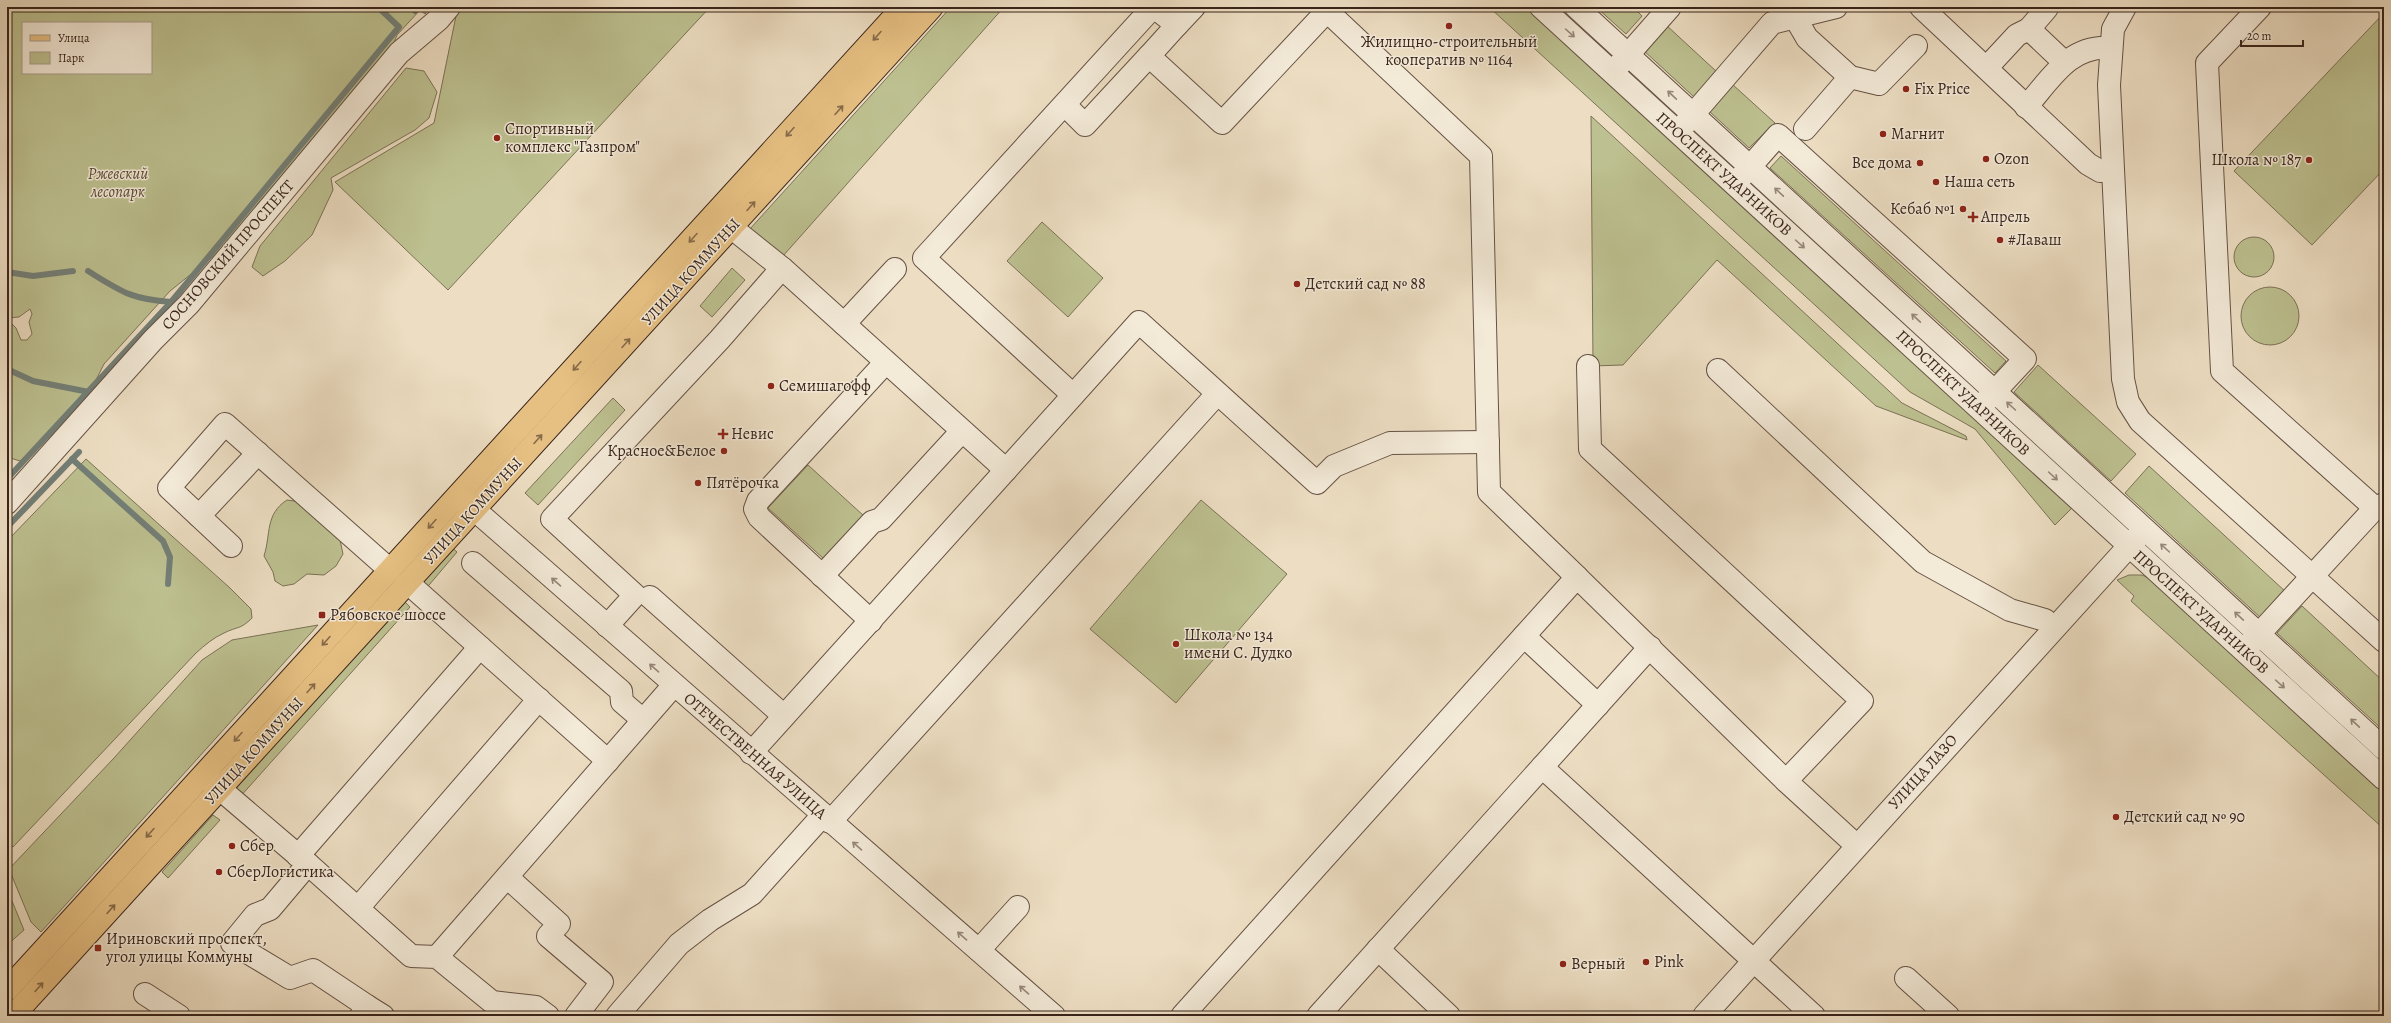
<svg xmlns="http://www.w3.org/2000/svg" width="2391" height="1023" font-family="Alegreya,serif">
	<style>
		.green { fill: #bdc090; stroke: #7b7256; fill-rule: evenodd }
		.lines { fill: none; stroke-linecap: round; stroke-linejoin: round }
		.stream { stroke: #737f77; stroke-width: 6 }
		.minor-casing { stroke: #665245; stroke-width: 24 }
		.major-casing { stroke: #39241b; stroke-width: 24 }
		.minor { stroke: #f3ead8; stroke-width: 22 }
		.major { stroke: #e6bf82; stroke-width: 22 }
		.oneway { stroke: #96877a }
		.oneway2 { stroke: #876a49 }
		.poi-dot { fill: #8f2418; stroke: #f3ead8; stroke-width: 1.5 }
		.labels { text-anchor: middle; dominant-baseline: central; stroke-width: 3; stroke-linejoin: round; paint-order: stroke }
		.poi-label { font-size: 16px; fill: #39241b; stroke: #f3ead8; text-anchor: start }
		.park-label { font-size: 16px; font-style: italic; fill: #5a4b38; stroke: #f3ead8 }
		.street-label { font-size: 16px; fill: #39241b; stroke: #f3ead8 }
	</style>
	<rect width="100%" height="100%" fill="#eddec3"/>
	<filter id="stains"><feTurbulence type="fractalNoise" baseFrequency=".005" numOctaves="4"/><feColorMatrix values="0 0 0 0 .2 0 0 0 0 .09 0 0 0 0 .02 0 0 0 .5 -.17"/></filter>
	<radialGradient id="worn" r=".72"><stop offset=".6" stop-color="#630" stop-opacity="0"/><stop offset="1" stop-color="#630" stop-opacity=".3"/></radialGradient>
	<g class="green">
		<path d="M7 7H430L425 14 420 10 397 35 385 65 226 246 170 291 104 364 80 412 20 461 7 457V319L16 328 21 340H27L32 334 29 322 32 314 30 309 19 317 7 318ZM23 23H151V73H23Z"/>
		<polygon points="463,7 710,7 448,290 335,182 434,123 456,16"/>
		<polygon points="951,7 1004,7 783,256 749,230"/>
		<polygon points="1489,7 1530,7 2073,507 2055,525 1975,429 1910,392"/>
		<polygon points="1596,7 1633,7 1642,16 1626,34"/>
		<polygon points="2384,13 2384,169 2312,245 2234,171"/>
		<polygon points="1665,24 1717,72 1694,97 1642,49"/>
		<polygon points="406,68 424,71 437,92 429,118 415,130 331,178 333,190 312,235 285,261 263,276 252,267 260,246"/>
		<polygon points="1732,84 1775,123 1749,148 1709,111"/>
		<polygon points="1591,116 1902,403 1966,436 1967,440 1876,406 1717,260 1623,365 1593,366"/>
		<polygon points="1781,156 2006,361 1995,373 1770,168"/>
		<polygon points="1042,222 1103,278 1068,317 1007,261"/>
		<circle cx="2254" cy="257" r="20"/>
		<polygon points="732,268 745,280 712,317 700,306"/>
		<circle cx="2270" cy="316" r="29"/>
		<polygon points="2038,365 2136,454 2111,481 2014,392"/>
		<polygon points="613,398 625,410 538,505 525,493"/>
		<path d="M86 459 230 588 251 609 252 618C240 630 238 626 224 633 213 638 205 645 196 653L13 847 7 842V541Z"/>
		<polygon points="808,465 864,516 824,559 768,508"/>
		<polygon points="2149,466 2287,593 2262,619 2125,493"/>
		<path d="M287 500 301 502 340 540 343 554 336 566 324 575 307 574 294 584 283 586 275 581 273 572 264 556C271 534 265 514 287 500Z"/>
		<polygon points="1201,500 1287,574 1176,703 1090,629"/>
		<polygon points="450,546 457,552 424,591 417,585"/>
		<polygon points="2129,575 2142,575 2153,580 2384,793 2384,829 2131,601 2134,596 2117,580"/>
		<polygon points="403,600 410,607 239,798 233,792"/>
		<polygon points="2302,606 2384,682 2384,731 2277,633"/>
		<polygon points="318,625 41,932 31,922 9,869 114,758 202,660 232,640"/>
		<polygon points="213,815 220,820 168,878 162,872"/>
		<polygon points="7,889 24,930 7,945"/>
	</g>
	<g class="lines">
		<g class="stream">
			<polyline points="411,7 415,11 418,7"/>
			<path d="M88 271C122 292 131 299 171 302"/>
			<polyline points="7,272 33,276 73,271"/>
			<polyline points="7,369 33,381 89,392"/>
			<polyline points="72,459 163,541 170,557 168,584"/>
			<polyline points="7,479 171,302 399,27 378,7"/>
			<polyline points="10,524 79,452"/>
		</g>
		<g class="minor-casing">
			<g id="minor">
				<polyline points="1154,7 1177,25 1149,56 1222,123 1327,11 1481,156 1489,492 1577,577"/>
				<polyline points="1541,7 2384,779"/>
				<polyline points="1576,7 2384,749"/>
				<polyline points="1789,7 1807,38 1850,77 1879,84 1916,46"/>
				<polyline points="1921,7 2088,164 2100,171 2112,171"/>
				<polyline points="2046,7 2047,8 2029,29 2065,63"/>
				<polyline points="2125,7 2113,29 2109,85 2123,379 2128,402 2140,421 2384,641"/>
				<polyline points="2260,7 2207,63 2222,371 2375,508 2384,504"/>
				<polyline points="1177,25 1194,7"/>
				<polyline points="1991,63 2017,35 2029,29"/>
				<polyline points="1619,65 1670,7"/>
				<polyline points="1065,105 1085,125 1149,56"/>
				<path d="M2026 107C2051 79 2069 45 2110 48"/>
				<polyline points="1684,125 1772,23 1836,7"/>
				<polyline points="1805,129 1850,77"/>
				<polyline points="1741,177 1778,135 2025,359 1985,402"/>
				<polyline points="717,216 782,268 1006,470 1139,322 1317,483 1334,466 1390,443 1488,442"/>
				<polyline points="844,324 895,269"/>
				<polyline points="1718,370 1923,562 2010,610 2045,620 2054,628"/>
				<polyline points="1073,395 924,258 1153,7"/>
				<polyline points="460,497 1054,1016"/>
				<polyline points="7,503 153,340 189,304 399,53 439,19 449,7"/>
				<polyline points="199,516 258,453"/>
				<polyline points="231,546 169,488 225,424 390,570"/>
				<polyline points="473,563 621,691 622,702 643,720"/>
				<polyline points="822,576 872,522 881,519 962,431"/>
				<polyline points="408,583 608,761"/>
				<polyline points="650,597 784,716"/>
				<polyline points="871,621 759,517 755,509 758,501 886,362"/>
				<polyline points="607,626 635,595 552,519 720,339 782,268"/>
				<polyline points="1524,636 1598,705"/>
				<polyline points="2249,645 2375,508"/>
				<polyline points="751,753 1006,470"/>
				<polyline points="1542,767 1814,1016"/>
				<polyline points="206,777 308,864 270,909 255,915 232,943 290,978 313,970 367,1006 361,1016"/>
				<polyline points="1786,781 1856,845"/>
				<polyline points="830,822 1217,394"/>
				<polyline points="298,856 480,647"/>
				<polyline points="308,864 411,956 437,957 492,1002 536,1007 548,1016"/>
				<polyline points="507,877 559,924 548,936 602,982 576,1016"/>
				<polyline points="358,908 539,699"/>
				<polyline points="1378,949 1449,1016"/>
				<polyline points="979,950 1018,907"/>
				<polyline points="437,957 674,685"/>
				<polyline points="1906,978 1948,1016"/>
				<polyline points="145,994 179,1016"/>
				<polyline points="367,1006 383,1016"/>
				<polyline points="617,1016 679,944 710,920 752,894 823,815"/>
				<polyline points="1182,1016 1577,577 1786,781 1862,701 1590,449 1588,366"/>
				<polyline points="1318,1016 1650,647"/>
				<polyline points="1704,1016 2139,535"/>
			</g>
		</g>
		<g class="major-casing">
			<g id="major">
				<polyline points="7,990 903,7"/>
				<polyline points="13,1016 932,7"/>
			</g>
		</g>
		<use href="#minor" class="minor"/>
		<use href="#major" class="major"/>
	</g>
	<defs><path id="oneway-shaft" d="M-6 0H5M1.5-3L5.5 0L1.5 3" fill="none" stroke-width="1.6" stroke-linecap="round" stroke-linejoin="round"/></defs>
	<g class="oneway">
		<use href="#oneway-shaft" transform="translate(1570 33) rotate(42)"/>
		<use href="#oneway-shaft" transform="translate(1672 95) rotate(-137)"/>
		<use href="#oneway-shaft" transform="translate(1779 192) rotate(-137)"/>
		<use href="#oneway-shaft" transform="translate(1800 244) rotate(42)"/>
		<use href="#oneway-shaft" transform="translate(1916 318) rotate(-137)"/>
		<use href="#oneway-shaft" transform="translate(2011 406) rotate(-138)"/>
		<use href="#oneway-shaft" transform="translate(2053 476) rotate(42)"/>
		<use href="#oneway-shaft" transform="translate(2165 548) rotate(-138)"/>
		<use href="#oneway-shaft" transform="translate(556 582) rotate(-139)"/>
		<use href="#oneway-shaft" transform="translate(2239 616) rotate(-137)"/>
		<use href="#oneway-shaft" transform="translate(654 668) rotate(-139)"/>
		<use href="#oneway-shaft" transform="translate(2280 684) rotate(42)"/>
		<use href="#oneway-shaft" transform="translate(2355 723) rotate(-137)"/>
		<use href="#oneway-shaft" transform="translate(857 846) rotate(-139)"/>
		<use href="#oneway-shaft" transform="translate(962 936) rotate(-139)"/>
		<use href="#oneway-shaft" transform="translate(1024 990) rotate(-139)"/>
	</g>
	<g class="oneway2">
		<use href="#oneway-shaft" transform="translate(877 36) rotate(132)"/>
		<use href="#oneway-shaft" transform="translate(839 110) rotate(-48)"/>
		<use href="#oneway-shaft" transform="translate(790 132) rotate(132)"/>
		<use href="#oneway-shaft" transform="translate(751 206) rotate(-48)"/>
		<use href="#oneway-shaft" transform="translate(693 238) rotate(132)"/>
		<use href="#oneway-shaft" transform="translate(626 343) rotate(-48)"/>
		<use href="#oneway-shaft" transform="translate(577 366) rotate(132)"/>
		<use href="#oneway-shaft" transform="translate(538 439) rotate(-48)"/>
		<use href="#oneway-shaft" transform="translate(432 524) rotate(132)"/>
		<use href="#oneway-shaft" transform="translate(326 641) rotate(132)"/>
		<use href="#oneway-shaft" transform="translate(311 688) rotate(-48)"/>
		<use href="#oneway-shaft" transform="translate(238 737) rotate(132)"/>
		<use href="#oneway-shaft" transform="translate(150 833) rotate(132)"/>
		<use href="#oneway-shaft" transform="translate(111 909) rotate(-48)"/>
		<use href="#oneway-shaft" transform="translate(39 987) rotate(-48)"/>
	</g>
	<g class="poi-dot">
		<circle cx="1449" cy="26" r="4"/>
		<circle cx="1906" cy="89" r="4"/>
		<circle cx="1883" cy="134" r="4"/>
		<circle cx="497" cy="138" r="4"/>
		<circle cx="1986" cy="159" r="4"/>
		<circle cx="2309" cy="160" r="4"/>
		<circle cx="1920" cy="163" r="4"/>
		<circle cx="1936" cy="182" r="4"/>
		<circle cx="1963" cy="209" r="4"/>
		<path d="M1971 211h4v4h4v4h-4v4h-4v-4h-4v-4h4z"/>
		<circle cx="2000" cy="240" r="4"/>
		<circle cx="1297" cy="284" r="4"/>
		<circle cx="771" cy="386" r="4"/>
		<path d="M721 428h4v4h4v4h-4v4h-4v-4h-4v-4h4z"/>
		<circle cx="724" cy="451" r="4"/>
		<circle cx="698" cy="483" r="4"/>
		<rect x="318" y="611" width="8" height="8" rx="2"/>
		<circle cx="1176" cy="644" r="4"/>
		<circle cx="2116" cy="817" r="4"/>
		<circle cx="232" cy="846" r="4"/>
		<circle cx="219" cy="872" r="4"/>
		<rect x="94" y="944" width="8" height="8" rx="2"/>
		<circle cx="1646" cy="962" r="4"/>
		<circle cx="1563" cy="964" r="4"/>
	</g>
	<g class="labels">
		<g class="poi-label">
			<text x="1449" y="42" text-anchor="middle">Жилищно-строительный<tspan x="1449" dy="18">кооператив № 1164</tspan></text>
			<text x="1914" y="89">Fix Price</text>
			<text x="505" y="129">Cпортивный<tspan x="505" dy="18">комплекс "Газпром"</tspan></text>
			<text x="1891" y="134">Магнит</text>
			<text x="1994" y="159">Ozon</text>
			<text x="2301" y="160" text-anchor="end">Школа № 187</text>
			<text x="1912" y="163" text-anchor="end">Все дома</text>
			<text x="1944" y="182">Наша сеть</text>
			<text x="1955" y="209" text-anchor="end">Кебаб №1</text>
			<text x="1981" y="217">Апрель</text>
			<text x="2008" y="240">#Лаваш</text>
			<text x="1305" y="284">Детский сад № 88</text>
			<text x="779" y="386">Семишагофф</text>
			<text x="731" y="434">Невис</text>
			<text x="716" y="451" text-anchor="end">Красное&amp;Белое</text>
			<text x="706" y="483">Пятёрочка</text>
			<text x="330" y="615">Рябовское шоссе</text>
			<text x="1184" y="635">Школа № 134<tspan x="1184" dy="18">имени С. Дудко</tspan></text>
			<text x="2124" y="817">Детский сад № 90</text>
			<text x="240" y="846">Сбер</text>
			<text x="227" y="872">СберЛогистика</text>
			<text x="106" y="939">Ириновский проспект,<tspan x="106" dy="18">угол улицы Коммуны</tspan></text>
			<text x="1654" y="962">Pink</text>
			<text x="1571" y="964">Верный</text>
		</g>
		<g class="park-label">
			<text x="118" y="174">Ржевский<tspan x="118" dy="18">лесопарк</tspan></text>
		</g>
		<g class="street-label">
			<text transform="translate(1724 174) rotate(42)">ПРОСПЕКТ УДАРНИКОВ</text>
			<text transform="translate(228 255) rotate(-49)">СОСНОВСКИЙ ПРОСПЕКТ</text>
			<text transform="translate(691 272) rotate(-48)">УЛИЦА КОММУНЫ</text>
			<text transform="translate(1963 393) rotate(43)">ПРОСПЕКТ УДАРНИКОВ</text>
			<text transform="translate(473 511) rotate(-48)">УЛИЦА КОММУНЫ</text>
			<text transform="translate(2201 612) rotate(42)">ПРОСПЕКТ УДАРНИКОВ</text>
			<text transform="translate(254 751) rotate(-48)">УЛИЦА КОММУНЫ</text>
			<text transform="translate(755 756) rotate(41)">ОТЕЧЕСТВЕННАЯ УЛИЦА</text>
			<text transform="translate(1923 772) rotate(-48)">УЛИЦА ЛАЗО</text>
		</g>
	</g>
	<rect width="2391" height="1023" fill="none" stroke="#eddec3" stroke-width="24"/>
	<rect x="8" y="8" width="2375" height="1007" fill="none" stroke="#39241b" stroke-width="2"/>
	<rect x="12" y="12" width="2367" height="999" fill="none" stroke="#39241b"/>
	<rect x="22" y="22" width="130" height="52" fill="#f3ead8" stroke="#a99b8c"/>
	<rect x="30" y="35" width="20" height="6" fill="#e6bf82" stroke="#a99b8c"/>
	<text x="58" y="42" font-size="12" fill="#39241b">Улица</text>
	<rect x="30" y="52" width="20" height="12" fill="#bdc090" stroke="#a99b8c"/>
	<text x="58" y="62" font-size="12" fill="#39241b">Парк</text>
	<path d="M2241 40v6h62v-6" fill="none" stroke="#39241b" stroke-width="2"/>
	<text x="2247" y="40" font-size="12" fill="#39241b" stroke="#f3ead8" stroke-width="3" paint-order="stroke">20 m</text>
	<rect width="100%" height="100%" filter="url(#stains)"/>
	<rect width="100%" height="100%" fill="url(#worn)"/>
</svg>
